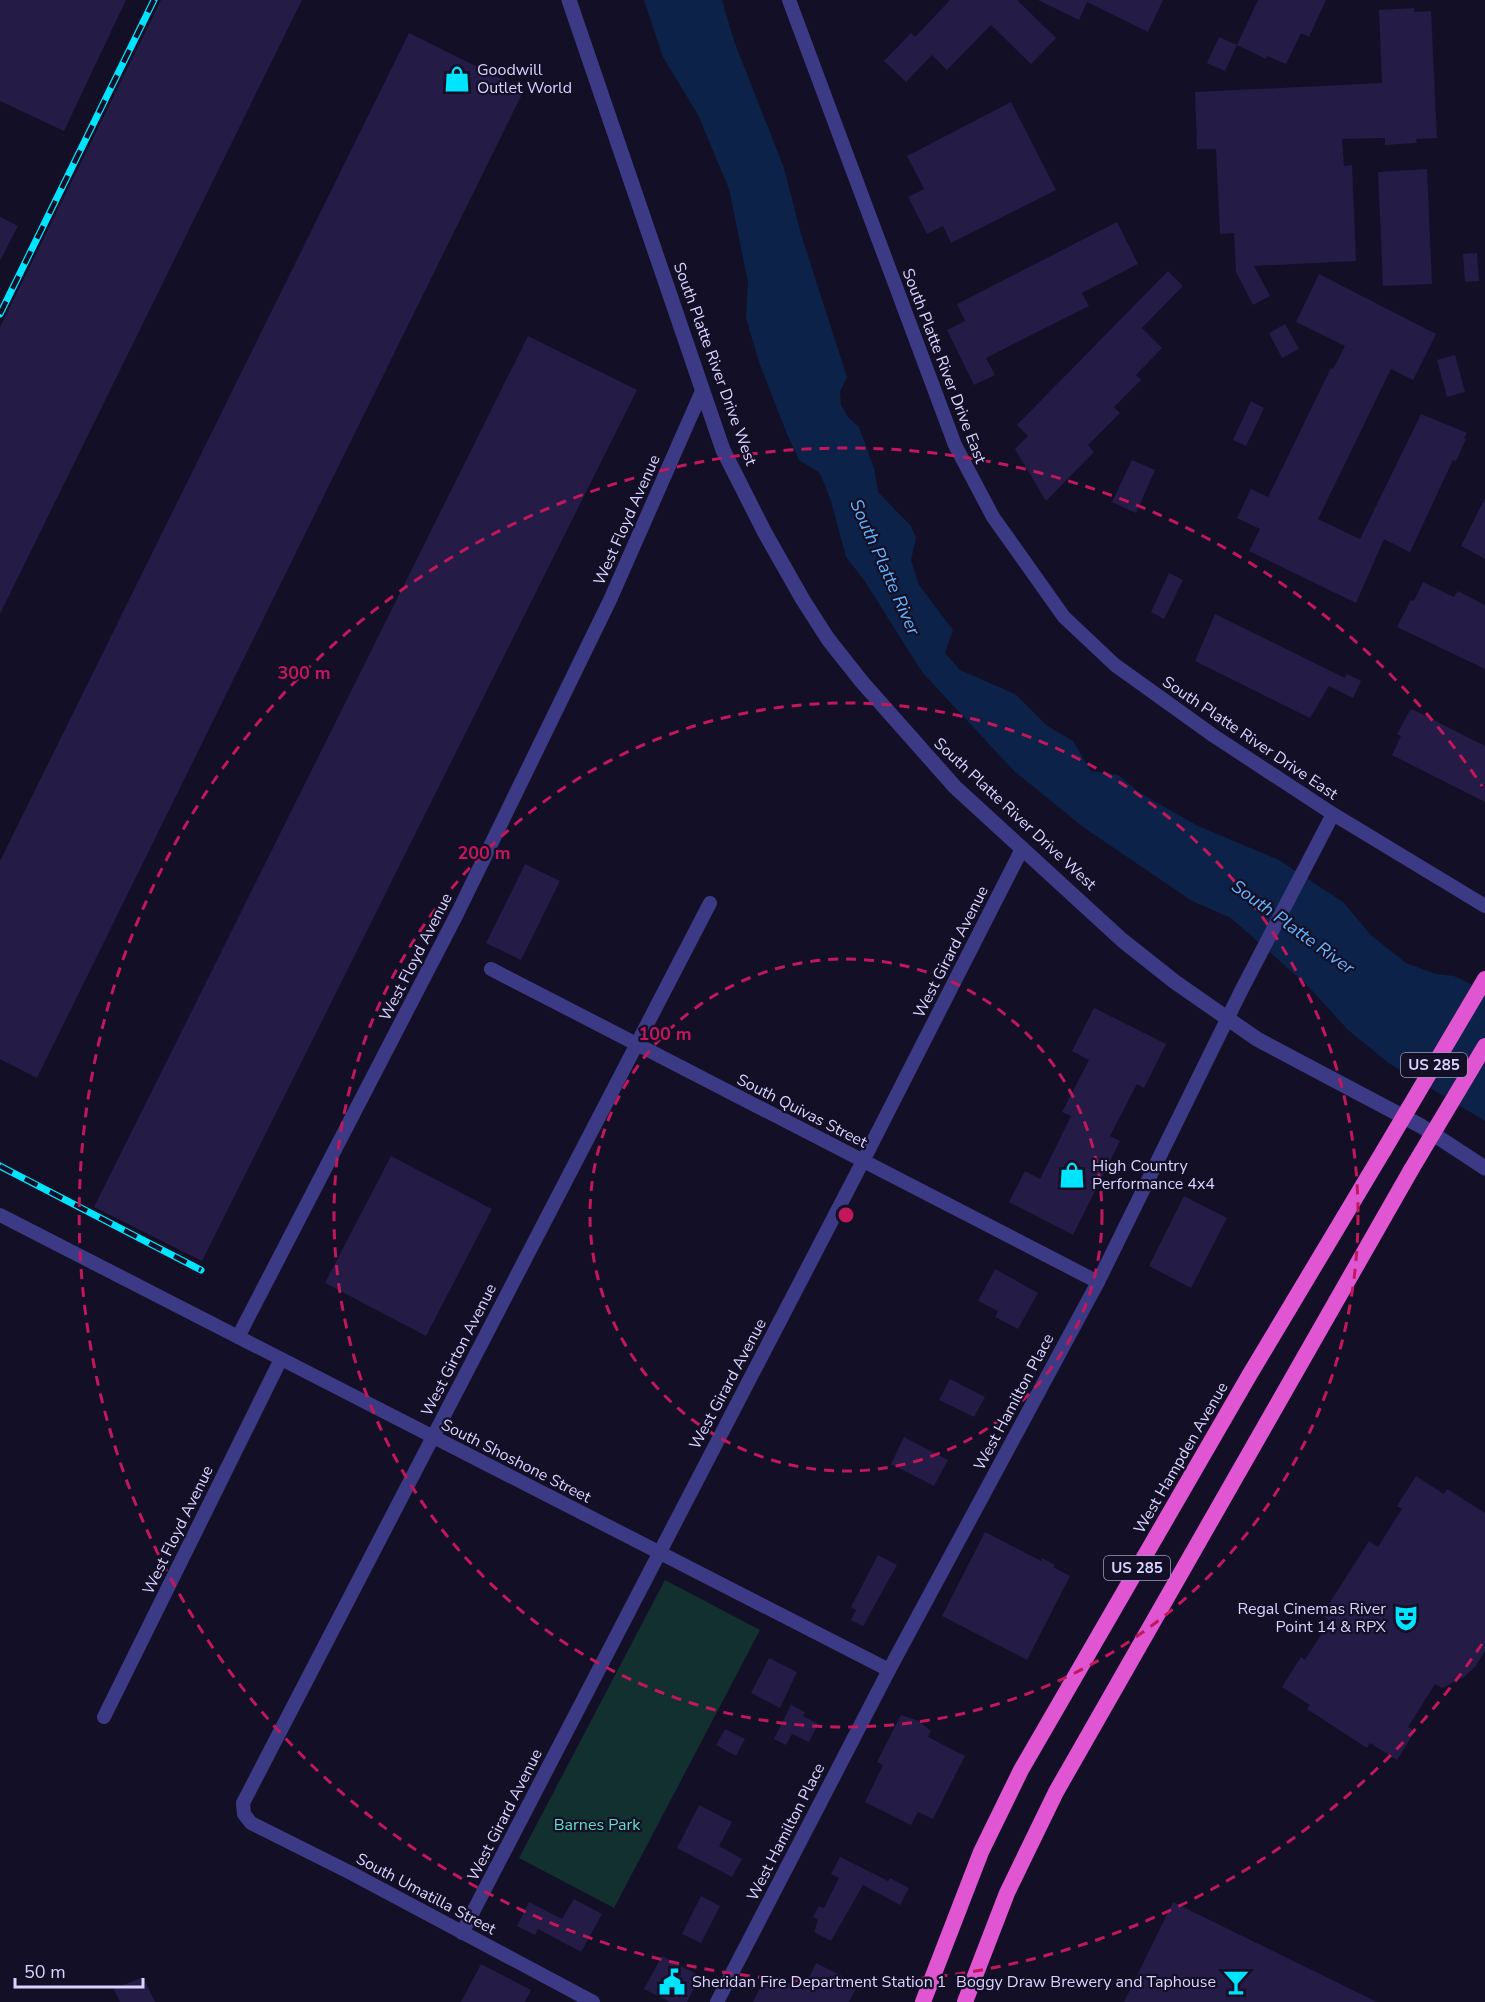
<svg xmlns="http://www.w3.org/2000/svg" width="1485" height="2002" font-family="'Nunito Sans',sans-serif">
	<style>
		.green { fill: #12302f }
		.water { fill: #0c2248 }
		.building { fill: #241b47 }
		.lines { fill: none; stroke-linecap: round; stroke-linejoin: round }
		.minor { stroke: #3d3a85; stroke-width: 14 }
		.tertiary { stroke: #3d3a85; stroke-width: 15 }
		.trunk { stroke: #e055d1; stroke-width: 16 }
		.rail-casing { stroke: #00e5ff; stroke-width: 7 }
		.rail { stroke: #130f26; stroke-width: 4.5; stroke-dasharray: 14; stroke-linecap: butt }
		.trunk-bridge { stroke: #e055d1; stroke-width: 16 }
		.ring { fill: none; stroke: #c2185b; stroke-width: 3; stroke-dasharray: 10 8 }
		.labels { text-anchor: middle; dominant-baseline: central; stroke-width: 4.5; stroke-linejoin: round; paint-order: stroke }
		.shield { fill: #130f26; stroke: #9e99be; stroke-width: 1.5 }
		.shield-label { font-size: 15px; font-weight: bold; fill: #d9d4ff }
		.poi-label { font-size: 16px; fill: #d9d4ff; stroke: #130f26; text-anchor: start }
		.street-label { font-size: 16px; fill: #d9d4ff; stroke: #130f26 }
		.park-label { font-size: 16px; fill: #5fe0c0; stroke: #130f26 }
		.water-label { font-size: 18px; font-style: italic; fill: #62b6ff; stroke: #130f26 }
		.centre { fill: #c2185b; stroke: #130f26; stroke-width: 3 }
		.ring-label { font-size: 18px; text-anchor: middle; font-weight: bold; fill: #c2185b; stroke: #130f26; stroke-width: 4.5; stroke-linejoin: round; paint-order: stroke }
	</style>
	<rect width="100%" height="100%" fill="#130f26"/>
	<polygon class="green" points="665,1580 760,1630 614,1908 519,1858"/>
	<polygon class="water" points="644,0 722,0 734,41 784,168 801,234 847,377 840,392 841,405 848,417 859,427 874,468 878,492 911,526 916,538 911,560 919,585 953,630 945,653 960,670 1015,694 1046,725 1073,741 1091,771 1118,775 1140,793 1198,826 1279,860 1343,902 1372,936 1406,963 1436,974 1454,976 1485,991 1485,1121 1390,1064 1348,1030 1308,986 1231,918 1192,901 1083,827 1014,771 922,672 864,580 846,557 831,501 820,473 799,460 787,434 760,365 746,318 748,282 729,189 698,115 663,57"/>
	<g class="building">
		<polygon points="0,0 126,0 64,131 0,101"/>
		<polygon points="161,0 302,0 0,614 0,327"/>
		<polygon points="950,0 1017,0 1056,38 1031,64 991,25 947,70 932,55 906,82 884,61 911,33 915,37"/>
		<polygon points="1038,0 1163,0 1148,32 1087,2 1079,20"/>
		<polygon points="1258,0 1326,0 1309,37 1301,33 1286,64 1267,56 1266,59 1237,45"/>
		<polygon points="1414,8 1414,12 1431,11 1437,138 1416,139 1417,143 1385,145 1385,138 1342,139 1344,166 1352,165 1356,261 1254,266 1270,296 1253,305 1236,272 1234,233 1220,234 1216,149 1197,149 1195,92 1382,83 1379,10"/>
		<polygon points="409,33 524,90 37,1078 0,1059 0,861"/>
		<polygon points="1219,37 1237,45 1225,71 1207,63"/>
		<polygon points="1011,102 1056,190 951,243 943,226 927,234 908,197 924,189 907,156"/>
		<polygon points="1427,169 1432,284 1383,286 1378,172"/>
		<polygon points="0,217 18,226 0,261"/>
		<polygon points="1117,222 1138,264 1082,293 1089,306 986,358 995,375 974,385 947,330 965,321 957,304"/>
		<polygon points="1477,253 1479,281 1465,282 1463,254"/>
		<polygon points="1168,271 1183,286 1142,328 1162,348 1136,375 1141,380 1114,407 1120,413 1088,445 1094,452 1046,501 1015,449 1028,436 1017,425"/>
		<polygon points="1319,274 1436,334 1413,380 1391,369 1318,519 1360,539 1421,414 1467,433 1464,438 1466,439 1456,461 1453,460 1410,552 1384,539 1356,603 1249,551 1260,529 1237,518 1251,489 1268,497 1331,368 1333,369 1345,346 1296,322"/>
		<polygon points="1285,324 1299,349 1282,358 1269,333"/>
		<polygon points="528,336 637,390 202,1261 94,1207"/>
		<polygon points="1455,355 1465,392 1447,397 1437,360"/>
		<polygon points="1251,401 1264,408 1246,446 1233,440"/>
		<polygon points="1132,460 1155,470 1136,513 1112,502"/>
		<polygon points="1485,498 1485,559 1461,546"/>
		<polygon points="1169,573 1183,580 1164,619 1151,612"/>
		<polygon points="1423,582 1454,597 1458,591 1485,605 1485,669 1397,627 1411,600 1414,601"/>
		<polygon points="1215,614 1345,678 1347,674 1361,681 1353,698 1329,686 1310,718 1195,661"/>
		<polygon points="1410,710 1414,710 1485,746 1485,802 1392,755 1401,736 1397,734"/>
		<polygon points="525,864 560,881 521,960 486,943"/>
		<polygon points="1094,1008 1166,1044 1144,1088 1137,1084 1110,1136 1120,1141 1073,1235 1009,1202 1025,1171 1040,1179 1071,1116 1062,1112 1089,1060 1072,1051"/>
		<polygon points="391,1156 492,1209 426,1336 325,1283"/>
		<polygon points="1184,1196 1227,1218 1191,1288 1149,1266"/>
		<polygon points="995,1269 1038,1293 1018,1329 995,1317 998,1311 978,1301"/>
		<polygon points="950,1379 985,1397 974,1417 939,1400"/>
		<polygon points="904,1437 948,1460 934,1486 891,1464"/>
		<polygon points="1416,1476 1444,1494 1447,1489 1485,1513 1485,1650 1476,1666 1464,1677 1442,1688 1435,1684 1408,1727 1415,1731 1397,1760 1370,1743 1367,1748 1307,1709 1310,1705 1282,1687 1301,1657 1305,1660 1330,1621 1322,1615 1369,1541 1378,1547 1402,1509 1397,1506"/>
		<polygon points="985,1532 1041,1561 1042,1558 1055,1565 1053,1567 1070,1576 1027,1660 942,1616"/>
		<polygon points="878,1555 897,1565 863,1626 851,1620 856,1610 851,1607"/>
		<polygon points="769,1658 797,1672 780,1708 751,1693"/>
		<polygon points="791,1705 805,1712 803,1716 818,1724 809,1742 792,1734 786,1745 774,1739"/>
		<polygon points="901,1715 919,1721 931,1731 928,1737 965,1756 933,1819 918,1812 911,1825 865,1802 883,1765 877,1762"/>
		<polygon points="725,1729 745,1739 736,1756 716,1745"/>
		<polygon points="699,1805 732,1822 719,1846 742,1859 732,1877 677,1848"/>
		<polygon points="840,1857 888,1881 890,1878 909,1888 900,1905 863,1885 831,1941 814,1932 818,1920 813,1917 819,1906 824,1908 839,1878 831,1874"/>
		<polygon points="701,1896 720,1906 701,1943 682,1934"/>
		<polygon points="574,1899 602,1914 581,1952 538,1929 535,1935 517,1926 529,1902 562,1919"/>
		<polygon points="1173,1902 1377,2002 1124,2002"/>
		<polygon points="662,1956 700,1976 687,2002 670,2002 644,1989"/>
		<polygon points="816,1963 858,1984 849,2002 826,2002 820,1999 826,2002 753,2002 767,1973 803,1990"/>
		<polygon points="481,1964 531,1990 525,2002 461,2002"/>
		<polygon points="143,1977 155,2002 120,2002 114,1989"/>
	</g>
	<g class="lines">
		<g class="minor">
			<polyline points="789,0 955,445 993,517 1064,617 1115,665 1214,736 1333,814 1485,906"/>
			<polyline points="491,969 1098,1282"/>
			<polyline points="0,1215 889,1670"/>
			<polyline points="238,1337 457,914 610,600 702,391"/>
			<polyline points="104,1717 281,1359"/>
			<polyline points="462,1933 863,1161 1022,849"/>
			<polyline points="593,2002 351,1873 251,1823 244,1814 243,1803 710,903"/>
			<polyline points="717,2002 889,1670 1098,1282 1240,993 1333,814"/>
		</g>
		<polyline class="tertiary" points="569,0 723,450 765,533 803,600 828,639 862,682 955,787 1122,940 1175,982 1257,1039 1421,1126 1485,1168"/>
		<g class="trunk">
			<polyline points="923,2002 981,1852 1021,1770 1250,1374 1384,1150"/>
			<polyline points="965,2002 1007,1893 1056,1792 1411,1170"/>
		</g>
		<g class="rail-casing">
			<g id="rail">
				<polyline points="0,314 154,0"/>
				<polyline points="0,1166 201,1270"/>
			</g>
		</g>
		<use href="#rail" class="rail"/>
		<g class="trunk-bridge">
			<polyline points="1384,1150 1485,979"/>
			<polyline points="1411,1170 1485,1046"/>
		</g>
	</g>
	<g class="ring">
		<circle cx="846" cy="1215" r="256"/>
		<circle cx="846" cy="1215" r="512"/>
		<path d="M1482 1644A767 767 0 1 1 1482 786"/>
	</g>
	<defs>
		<g id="shop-bare" transform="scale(2.07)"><path d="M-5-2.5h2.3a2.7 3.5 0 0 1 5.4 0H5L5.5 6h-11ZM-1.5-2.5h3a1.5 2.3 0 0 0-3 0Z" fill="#00e5ff" stroke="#130f26" stroke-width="2.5" paint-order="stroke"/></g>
		<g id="theatre-bare" transform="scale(2.07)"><path d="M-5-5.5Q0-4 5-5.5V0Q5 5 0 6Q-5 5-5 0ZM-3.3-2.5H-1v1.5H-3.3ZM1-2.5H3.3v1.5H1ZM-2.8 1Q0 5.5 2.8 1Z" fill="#00e5ff" stroke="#130f26" stroke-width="2.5" paint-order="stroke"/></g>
		<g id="civic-bare" transform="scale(2.07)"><path d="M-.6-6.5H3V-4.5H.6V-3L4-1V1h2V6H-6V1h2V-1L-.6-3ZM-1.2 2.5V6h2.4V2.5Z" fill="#00e5ff" stroke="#130f26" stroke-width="2.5" paint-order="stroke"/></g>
		<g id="bar-bare" transform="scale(2.07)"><path d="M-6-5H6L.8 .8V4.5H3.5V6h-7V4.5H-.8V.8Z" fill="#00e5ff" stroke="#130f26" stroke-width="2.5" paint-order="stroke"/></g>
	</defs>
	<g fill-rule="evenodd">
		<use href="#shop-bare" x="457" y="79"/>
		<use href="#shop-bare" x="1072" y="1175"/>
		<use href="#theatre-bare" x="1406" y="1618"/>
		<use href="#civic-bare" x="672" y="1982"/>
		<use href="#bar-bare" x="1236" y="1982"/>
	</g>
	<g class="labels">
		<g class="shield">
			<rect x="1401" y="1053" width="66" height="24" rx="4.5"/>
			<rect x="1104" y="1556" width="66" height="24" rx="4.5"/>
		</g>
		<g class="shield-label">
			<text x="1434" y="1065">US 285</text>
			<text x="1137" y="1568">US 285</text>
		</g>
		<g class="poi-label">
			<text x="477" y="70">Goodwill<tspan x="477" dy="18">Outlet World</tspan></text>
			<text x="1092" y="1166">High Country<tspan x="1092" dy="18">Performance 4x4</tspan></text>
			<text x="1386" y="1609" text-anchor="end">Regal Cinemas River<tspan x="1386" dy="18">Point 14 &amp; RPX</tspan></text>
			<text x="692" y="1982">Sheridan Fire Department Station 1</text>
			<text x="1216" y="1982" text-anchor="end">Boggy Draw Brewery and Taphouse</text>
		</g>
		<g class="street-label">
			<text transform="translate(715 364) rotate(70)">South Platte River Drive West</text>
			<text transform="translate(944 366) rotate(69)">South Platte River Drive East</text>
			<text transform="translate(627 520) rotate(-66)">West Floyd Avenue</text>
			<text transform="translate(1250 738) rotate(34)">South Platte River Drive East</text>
			<text transform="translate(1015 814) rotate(43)">South Platte River Drive West</text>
			<text transform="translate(951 952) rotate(-63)">West Girard Avenue</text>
			<text transform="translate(416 957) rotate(-63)">West Floyd Avenue</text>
			<text transform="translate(802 1111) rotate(27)">South Quivas Street</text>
			<text transform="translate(459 1350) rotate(-63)">West Girton Avenue</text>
			<text transform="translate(728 1384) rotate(-62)">West Girard Avenue</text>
			<text transform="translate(1014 1402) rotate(-62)">West Hamilton Place</text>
			<text transform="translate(1181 1458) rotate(-60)">West Hampden Avenue</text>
			<text transform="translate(516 1461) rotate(27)">South Shoshone Street</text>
			<text transform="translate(178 1530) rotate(-64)">West Floyd Avenue</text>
			<text transform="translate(505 1815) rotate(-63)">West Girard Avenue</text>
			<text transform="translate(786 1832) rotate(-63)">West Hamilton Place</text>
			<text transform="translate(426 1894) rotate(28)">South Umatilla Street</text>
		</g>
		<g class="park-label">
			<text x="597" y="1825">Barnes Park</text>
		</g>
		<g class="water-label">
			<text transform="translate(885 567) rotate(66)">South Platte River</text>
			<text transform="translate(1293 927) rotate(36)">South Platte River</text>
		</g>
	</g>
	<circle cx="846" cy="1215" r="9" class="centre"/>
	<g class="ring-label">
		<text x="304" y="679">300 m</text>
		<text x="484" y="859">200 m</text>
		<text x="665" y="1040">100 m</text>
	</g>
	<path d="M15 1978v9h128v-9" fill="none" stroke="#d9d4ff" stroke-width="3"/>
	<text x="24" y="1978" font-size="18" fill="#d9d4ff" stroke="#130f26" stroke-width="4.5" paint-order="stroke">50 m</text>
</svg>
